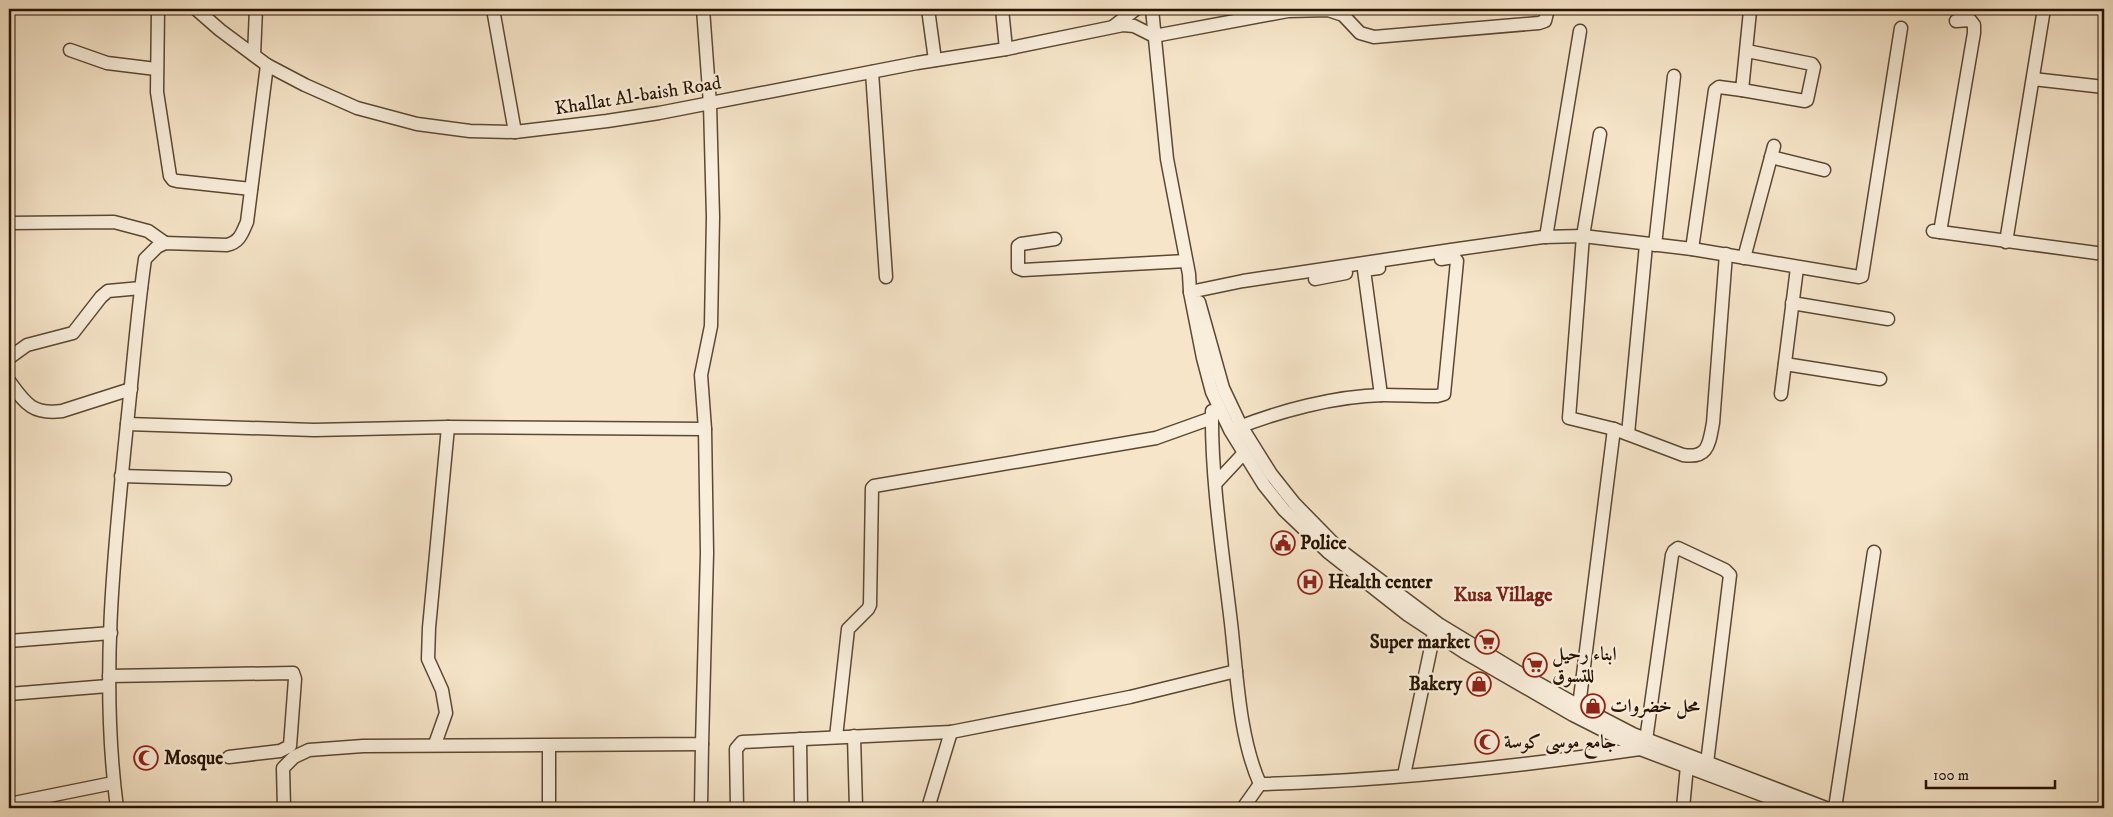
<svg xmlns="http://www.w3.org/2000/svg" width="2113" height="817" font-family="'IM FELL DW Pica',Amiri,serif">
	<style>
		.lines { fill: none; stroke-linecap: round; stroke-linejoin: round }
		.minor-casing { stroke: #5b4832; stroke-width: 15 }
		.minor { stroke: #f9eedc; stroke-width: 12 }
		.labels { text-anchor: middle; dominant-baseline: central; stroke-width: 4.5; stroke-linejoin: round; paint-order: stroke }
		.street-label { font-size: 19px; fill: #271300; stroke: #f9eedc }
		.poi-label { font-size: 19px; font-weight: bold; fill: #271300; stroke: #f9eedc; text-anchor: start }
		.neighbourhood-label { font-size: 20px; font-weight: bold; fill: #7a1f14; stroke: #f9eedc }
	</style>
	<rect width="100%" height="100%" fill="#f6e5c9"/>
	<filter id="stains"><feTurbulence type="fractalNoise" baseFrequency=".004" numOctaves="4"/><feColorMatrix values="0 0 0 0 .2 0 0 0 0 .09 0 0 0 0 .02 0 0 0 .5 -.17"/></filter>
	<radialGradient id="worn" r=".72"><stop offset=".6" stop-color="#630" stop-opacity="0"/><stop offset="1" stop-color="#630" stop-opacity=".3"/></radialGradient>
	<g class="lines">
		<g class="minor-casing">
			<g id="minor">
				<polyline points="158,9 157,92 170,176 173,180 177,181 251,189"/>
				<polyline points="196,9 220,30 267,65 305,85 357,108 417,124 470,131 515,132 607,121 659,113 917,63 1006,49 1123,25 1134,26 1154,36 1288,11 1328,10 1343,15 1360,33 1374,37 1539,23 1545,21 1547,13"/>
				<polyline points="493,9 515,132"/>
				<polyline points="928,9 935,60"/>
				<polyline points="1002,9 1006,49"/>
				<polyline points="1152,9 1167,159 1189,274 1190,292 1203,358 1212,392 1230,430 1264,485 1284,510 1328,552 1408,615 1464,652 1573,715 1640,749 1797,808"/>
				<polyline points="1114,26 1136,9"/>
				<polyline points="70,50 107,63 156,69"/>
				<polyline points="254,55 256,9"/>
				<polyline points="872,72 886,277"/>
				<polyline points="2033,79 2104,87"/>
				<polyline points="1742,90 1805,101 1807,100 1814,67 1812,64 1747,51"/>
				<path d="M1600 134 1583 236 1569 418 1614 429 1683 455C1709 459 1709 443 1713 423L1726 254"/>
				<polyline points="1771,157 1824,170"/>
				<polyline points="9,223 114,222 148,231 165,243"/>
				<polyline points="1933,231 2104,254"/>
				<polyline points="1940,232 1974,33 1974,25 1970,20 1956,21"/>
				<polyline points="1546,237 1580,31"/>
				<polyline points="1055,239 1021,244 1018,246 1018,268 1023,270 1186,261"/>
				<polyline points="2006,242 2043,15"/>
				<polyline points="1655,245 1674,76"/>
				<polyline points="1692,249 1715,90 1719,87 1742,90 1750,11"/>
				<polyline points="1744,258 1774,146"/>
				<polyline points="1379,268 1364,270 1381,395"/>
				<polyline points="1315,279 1346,273"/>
				<polyline points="1190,292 1243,281 1451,250 1543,237 1583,236 1692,249 1859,277 1862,276 1901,28"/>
				<polyline points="1199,302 1223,388 1241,426 1271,474 1294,503 1340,550 1440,625 1516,671 1579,706 1633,734 1826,808"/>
				<polyline points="1792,303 1888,319"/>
				<polyline points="9,358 27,345 73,333 101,297 108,291 141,288"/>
				<polyline points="1785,364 1880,379"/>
				<path d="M9 381C25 403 32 415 62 411L131 389"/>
				<polyline points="1781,394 1797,268"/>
				<path d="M1212 411C1211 479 1223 555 1231 623 1237 675 1239 737 1260 784"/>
				<polyline points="127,424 314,430 448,427 705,429"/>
				<path d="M1234 429C1279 411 1335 396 1383 395 1401 395 1419 396 1437 396L1444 394 1457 261 1454 257 1441 259"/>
				<polyline points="1628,434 1646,245"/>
				<polyline points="121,476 225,479"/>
				<polyline points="1216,483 1243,454"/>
				<polyline points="9,641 111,633"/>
				<polyline points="109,676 293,673 295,679 290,746 280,751 229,757"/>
				<polyline points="9,694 108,686"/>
				<polyline points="1579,706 1614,429"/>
				<polyline points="854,736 856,808"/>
				<polyline points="836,737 848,629 868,609 870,605 872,488 874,486 1156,438 1212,418"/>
				<polyline points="800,739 801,808"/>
				<polyline points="1646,740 1672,555 1674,551 1678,548 1725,570 1730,575 1707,763"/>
				<polyline points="435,744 446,713 442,690 428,659 429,628 448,427"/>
				<polyline points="1404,775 1434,633"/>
				<path d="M1260 784C1387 781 1514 767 1640 749"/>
				<polyline points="9,804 113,783"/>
				<path d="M117 808C100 681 114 551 127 424 133 369 137 314 145 259L157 247 165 243 227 245C240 242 242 233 247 222L267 65"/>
				<polyline points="284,808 283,768 294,757 309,750 363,746 702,744 707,553 705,429 701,375 711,326 713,217 710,104 703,9"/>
				<polyline points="549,808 549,746"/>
				<polyline points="701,808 702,744"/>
				<polyline points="737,808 736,749 742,742 951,732 1130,697 1236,671"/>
				<polyline points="928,808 951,732"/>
				<polyline points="1243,808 1260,784"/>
				<polyline points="1683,808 1687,766"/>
				<polyline points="1835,808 1874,552"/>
			</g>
		</g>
		<use href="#minor" class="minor"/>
	</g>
	<defs>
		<g id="civic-ring" transform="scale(1.25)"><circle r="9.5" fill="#f9eedc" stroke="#8f2418" stroke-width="1.5"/><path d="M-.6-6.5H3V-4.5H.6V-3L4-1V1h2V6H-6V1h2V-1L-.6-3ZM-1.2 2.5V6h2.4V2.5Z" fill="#8f2418"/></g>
		<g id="hospital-ring" transform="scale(1.25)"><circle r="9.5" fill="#f9eedc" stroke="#8f2418" stroke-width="1.5"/><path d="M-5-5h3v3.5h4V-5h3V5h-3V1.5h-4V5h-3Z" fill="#8f2418"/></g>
		<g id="supermarket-ring" transform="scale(1.25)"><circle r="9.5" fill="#f9eedc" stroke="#8f2418" stroke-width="1.5"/><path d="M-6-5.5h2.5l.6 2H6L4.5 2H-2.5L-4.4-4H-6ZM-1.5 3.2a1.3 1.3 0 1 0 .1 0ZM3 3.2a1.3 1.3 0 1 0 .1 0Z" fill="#8f2418"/></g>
		<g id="shop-ring" transform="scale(1.25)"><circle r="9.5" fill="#f9eedc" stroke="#8f2418" stroke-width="1.5"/><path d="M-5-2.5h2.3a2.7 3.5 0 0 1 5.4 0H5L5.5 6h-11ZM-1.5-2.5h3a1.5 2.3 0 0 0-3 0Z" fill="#8f2418"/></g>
		<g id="mosque-ring" transform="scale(1.25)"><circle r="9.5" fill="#f9eedc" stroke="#8f2418" stroke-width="1.5"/><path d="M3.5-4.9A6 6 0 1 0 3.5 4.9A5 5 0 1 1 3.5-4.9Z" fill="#8f2418"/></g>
	</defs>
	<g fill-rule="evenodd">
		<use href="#civic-ring" x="1283" y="543"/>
		<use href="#hospital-ring" x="1310" y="582"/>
		<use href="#supermarket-ring" x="1487" y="642"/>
		<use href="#supermarket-ring" x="1535" y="665"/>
		<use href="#shop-ring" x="1479" y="684"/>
		<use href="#shop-ring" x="1593" y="706"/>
		<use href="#mosque-ring" x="1487" y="742"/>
		<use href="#mosque-ring" x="146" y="758"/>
	</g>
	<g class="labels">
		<g class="street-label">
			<text transform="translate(638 96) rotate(-9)">Khallat Al-baish Road</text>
		</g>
		<g class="poi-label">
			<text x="1300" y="543">Police</text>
			<text x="1328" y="582">Health center</text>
			<text x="1470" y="642" text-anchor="end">Super market</text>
			<text x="1552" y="654">ابناء رحيل<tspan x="1552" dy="22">للتسوق</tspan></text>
			<text x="1462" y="684" text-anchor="end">Bakery</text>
			<text x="1610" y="706">محل خضروات</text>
			<text x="1504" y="742">جامع موسى كوسة</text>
			<text x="164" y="758">Mosque</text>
		</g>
		<g class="neighbourhood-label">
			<text x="1503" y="595">Kusa Village</text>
		</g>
	</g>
	<rect width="2113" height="817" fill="none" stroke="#f6e5c9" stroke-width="30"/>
	<rect x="10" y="10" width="2093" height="797" fill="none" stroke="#271300" stroke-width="2.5"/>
	<rect x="15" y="15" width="2083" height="787" fill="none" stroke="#271300"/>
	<path d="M1926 780v8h129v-8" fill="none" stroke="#271300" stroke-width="2.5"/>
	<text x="1933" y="780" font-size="15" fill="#271300" stroke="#f9eedc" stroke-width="4" paint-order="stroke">100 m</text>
	<rect width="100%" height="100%" filter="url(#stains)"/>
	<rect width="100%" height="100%" fill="url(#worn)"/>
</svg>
